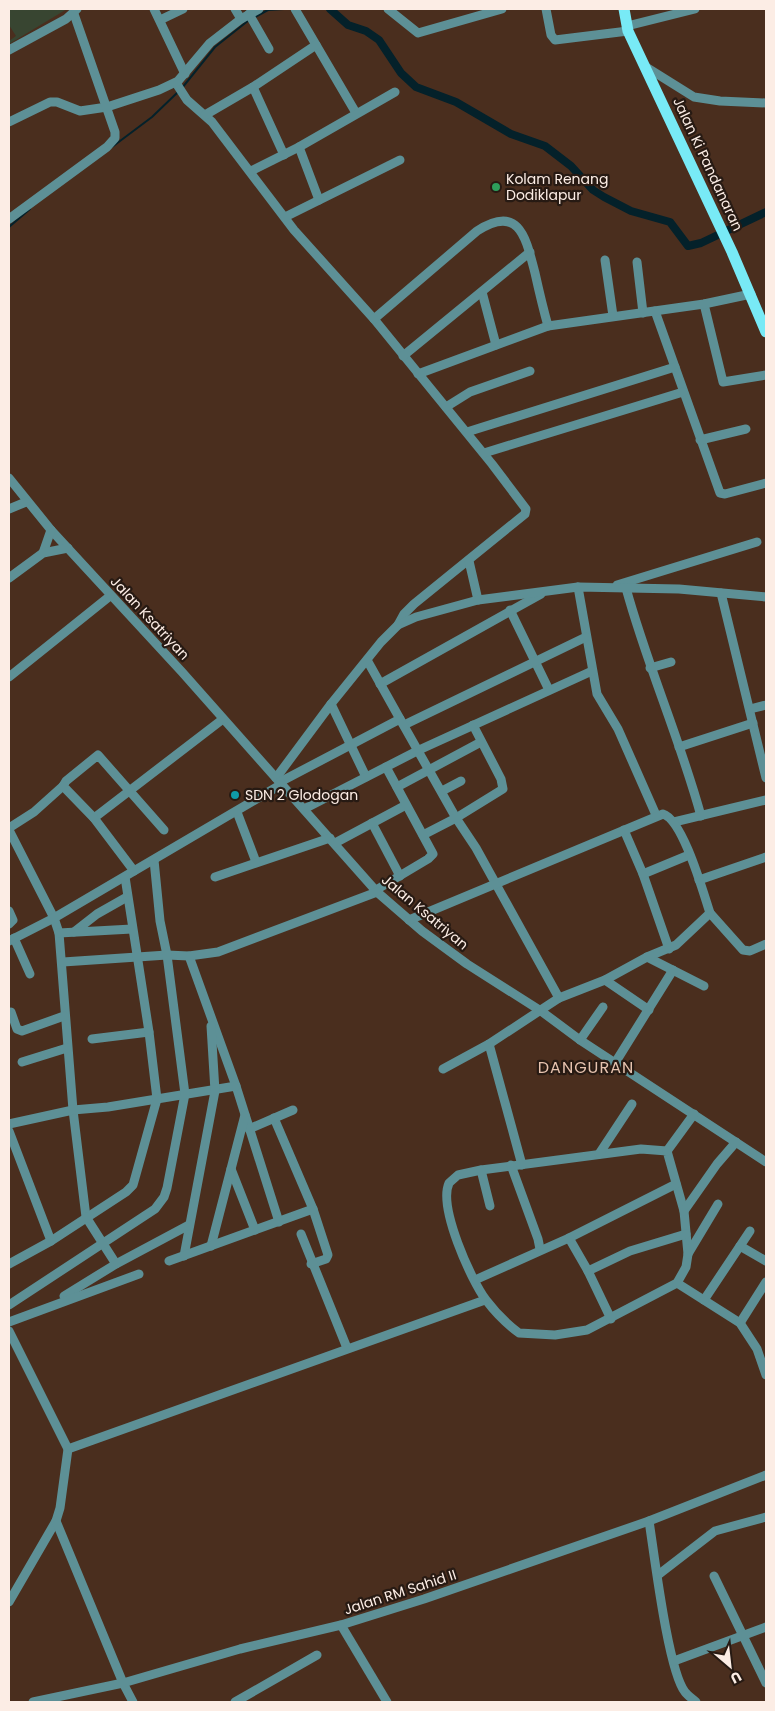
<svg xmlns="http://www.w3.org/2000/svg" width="775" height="1711" font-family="Poppins,sans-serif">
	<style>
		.green { fill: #384531 }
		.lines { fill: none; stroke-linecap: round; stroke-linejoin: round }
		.stream { stroke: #04212a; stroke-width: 2 }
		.canal { stroke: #04212a; stroke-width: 8 }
		.minor { stroke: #5d9096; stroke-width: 9 }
		.major { stroke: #78eaf6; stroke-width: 11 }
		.leisure-dot { fill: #2e9e5b; stroke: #271a13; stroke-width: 2 }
		.culture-dot { fill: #0f9aa8; stroke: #271a13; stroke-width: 2 }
		.labels { text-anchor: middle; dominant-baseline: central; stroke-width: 4.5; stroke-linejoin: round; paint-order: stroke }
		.street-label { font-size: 14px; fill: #fcede5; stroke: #271a13 }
		.poi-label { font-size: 14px; fill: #fcede5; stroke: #271a13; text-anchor: start }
		.quarter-label { font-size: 16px; letter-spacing: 1px; fill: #e6c2ae; stroke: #271a13 }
	</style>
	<rect width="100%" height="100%" fill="#4a2e1e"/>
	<polygon class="green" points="9,9 67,9 9,44 9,41 16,36 9,25"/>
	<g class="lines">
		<g class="stream">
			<polyline points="255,17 268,10 284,9"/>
			<polyline points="182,88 215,47 249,20"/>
			<polyline points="112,147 152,117 179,91"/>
			<polyline points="9,227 30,209"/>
		</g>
		<polyline class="canal" points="330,9 348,25 366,31 379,40 401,73 416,87 456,102 511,134 545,146 571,166 593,190 604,197 631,211 670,222 688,246 701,243 766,212"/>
		<g class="minor">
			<polyline points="154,9 185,74"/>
			<polyline points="235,9 241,19"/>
			<polyline points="295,9 356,113"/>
			<polyline points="388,9 418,33 502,9"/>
			<polyline points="546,9 551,35 555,40 628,31"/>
			<polyline points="249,14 269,49"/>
			<polyline points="160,20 183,9"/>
			<polyline points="627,26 695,9"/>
			<polyline points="9,50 66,19 77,9"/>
			<polyline points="646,67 694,97 720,101 766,103"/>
			<polyline points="176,83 187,100 212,122 294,230 374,319 492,464 526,509 525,514 414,604 404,614 398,625"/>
			<polyline points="253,87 284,155"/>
			<polyline points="205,115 253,87 316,45"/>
			<polyline points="9,122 50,102 57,102 80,111 107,107 159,90 178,81 210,43 241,19 259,9"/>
			<polyline points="299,147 319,200"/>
			<polyline points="251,171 299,147 395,92"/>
			<polyline points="285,217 400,160"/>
			<polyline points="9,219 107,147 115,138 115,132 74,14"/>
			<polyline points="605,260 613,316"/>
			<polyline points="637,262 643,313"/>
			<polyline points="482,292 496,345"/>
			<polyline points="704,304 723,382 766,375"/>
			<polyline points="655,311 720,493 725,494 766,483"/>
			<path d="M374 319 477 231C520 203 526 239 535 273 539 291 543 308 548 326L704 304 751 294"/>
			<polyline points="403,356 530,252"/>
			<polyline points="418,374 548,326"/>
			<polyline points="446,407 470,392 530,371"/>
			<polyline points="467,432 675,367"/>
			<polyline points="700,440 746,429"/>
			<polyline points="484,453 683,392"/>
			<polyline points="9,478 51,530 182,672 377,892 422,931 467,964 541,1011 580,1040 766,1162"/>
			<polyline points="9,509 26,502"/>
			<polyline points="43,553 51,530"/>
			<polyline points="469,561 478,600"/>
			<polyline points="9,578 43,553 68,548"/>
			<polyline points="617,585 757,542"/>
			<polyline points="578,587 597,694 618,729 656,815"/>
			<path d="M626 588C647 665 680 739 701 816"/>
			<polyline points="721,593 766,778"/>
			<polyline points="510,610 549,690"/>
			<polyline points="367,660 400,719"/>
			<polyline points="650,668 671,662"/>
			<polyline points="9,677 110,596"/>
			<polyline points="380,684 541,594"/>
			<polyline points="331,704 366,777"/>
			<polyline points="750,709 766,705"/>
			<polyline points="404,725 586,637"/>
			<polyline points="679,747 753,723"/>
			<polyline points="276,778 331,704 381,642 398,625 416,617 478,600 578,587 679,589 766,597"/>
			<polyline points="280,782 400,719 456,818 476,848 559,998"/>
			<polyline points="397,787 481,742"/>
			<polyline points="442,791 461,781"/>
			<polyline points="304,809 419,750 592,671"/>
			<polyline points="237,812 256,862"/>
			<polyline points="94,818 223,719"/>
			<polyline points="674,822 766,800"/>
			<polyline points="372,823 400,876"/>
			<polyline points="9,828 34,812 63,786"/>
			<polyline points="9,830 54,918 59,933 73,1110 86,1217 116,1264"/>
			<polyline points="624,830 643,874 669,949"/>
			<polyline points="423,835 456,818 503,789 501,779 473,725"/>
			<polyline points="335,843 406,805"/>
			<polyline points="134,871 94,818 63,786 66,781 98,755 164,830"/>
			<polyline points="643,874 689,855"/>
			<polyline points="215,877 330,838"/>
			<polyline points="699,880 766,857"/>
			<polyline points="376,890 428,859 433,854 386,767"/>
			<polyline points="9,911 13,920 9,924"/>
			<path d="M409 920 663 814C683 820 703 892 710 913"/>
			<polyline points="74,932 97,914 127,897"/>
			<polyline points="59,933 132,929"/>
			<polyline points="14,938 30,974"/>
			<polyline points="9,941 54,918 282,784"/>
			<polyline points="189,956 236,1086 279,1222"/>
			<polyline points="647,957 704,986"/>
			<polyline points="63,962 167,955 189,956 218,952 377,892"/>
			<polyline points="605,980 649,1010"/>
			<polyline points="11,1012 17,1029 22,1031 64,1016"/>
			<polyline points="92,1039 149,1032"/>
			<polyline points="580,1040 603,1007"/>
			<polyline points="489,1044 522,1165"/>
			<polyline points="22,1062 67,1048"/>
			<polyline points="615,1063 673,970"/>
			<polyline points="443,1069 489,1044 559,998 605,980 647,957 676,945 710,913 743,950 750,951 766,944"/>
			<polyline points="274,1118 313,1209 328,1255 326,1259 311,1264"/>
			<polyline points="9,1124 73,1110 108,1107 236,1086"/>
			<polyline points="249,1129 293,1110"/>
			<polyline points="9,1131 51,1241"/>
			<path d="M641 1149 667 1151 684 1211 688 1254 686 1267 677 1283 587 1330 555 1335 519 1333C507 1324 495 1312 486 1300 471 1280 438 1207 449 1183L458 1175 481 1170Z"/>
			<polyline points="667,1151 694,1114"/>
			<polyline points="599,1154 632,1104"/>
			<polyline points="511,1165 538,1239 540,1249"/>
			<polyline points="231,1169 255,1230"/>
			<polyline points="481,1170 490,1206"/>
			<polyline points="684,1211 717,1164 736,1142"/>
			<polyline points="301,1234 347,1348"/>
			<polyline points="569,1238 588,1271 611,1319"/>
			<polyline points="211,1246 245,1115"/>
			<polyline points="740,1246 766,1261"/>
			<polyline points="688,1254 718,1204"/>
			<polyline points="184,1256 215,1091 211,1026"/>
			<polyline points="169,1261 313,1209"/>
			<polyline points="9,1264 51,1241 126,1192 133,1185 135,1178 157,1099 149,1032 125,877"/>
			<polyline points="588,1271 630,1251 686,1234"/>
			<polyline points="475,1280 569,1238 676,1184"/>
			<polyline points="677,1283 740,1323 757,1349 766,1375"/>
			<polyline points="64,1296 116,1264 189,1225"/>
			<polyline points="704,1300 750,1231"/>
			<polyline points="9,1305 155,1209 164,1197 167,1188 185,1094 167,955 160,921 154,860"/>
			<polyline points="9,1322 139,1274"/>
			<polyline points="740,1323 766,1282"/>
			<polyline points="9,1331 68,1449 60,1508 56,1521 9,1602"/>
			<polyline points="68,1449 485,1300"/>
			<polyline points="56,1521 123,1683 133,1702"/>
			<path d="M649 1521C654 1552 668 1671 685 1692 688 1696 693 1699 696 1702"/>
			<polyline points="658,1575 715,1531 766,1517"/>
			<polyline points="714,1576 766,1683"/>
			<polyline points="341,1625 387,1702"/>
			<polyline points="674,1661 766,1627"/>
			<polyline points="33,1702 123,1683 240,1649 341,1625 424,1599 649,1521 766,1475"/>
			<polyline points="235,1702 317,1655"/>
		</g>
		<polyline class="major" points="624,9 628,31 732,252 766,332"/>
	</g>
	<circle class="leisure-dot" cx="496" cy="187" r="5"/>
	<circle class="culture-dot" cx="235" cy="795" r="5"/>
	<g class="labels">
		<g class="street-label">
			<text transform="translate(708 164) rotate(65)">Jalan Ki Pandanaran</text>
			<text transform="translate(150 618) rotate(47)">Jalan Ksatriyan</text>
			<text transform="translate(425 912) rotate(40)">Jalan Ksatriyan</text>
			<text transform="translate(400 1592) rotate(-18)">Jalan RM Sahid II</text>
		</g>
		<g class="poi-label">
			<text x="506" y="179">Kolam Renang<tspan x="506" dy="16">Dodiklapur</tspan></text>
			<text x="245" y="795">SDN 2 Glodogan</text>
		</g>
		<g class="quarter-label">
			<text x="586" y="1067">DANGURAN</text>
		</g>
	</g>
	<rect width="775" height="1711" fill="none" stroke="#fcede5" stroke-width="20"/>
	<g transform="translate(730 1666) rotate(152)" stroke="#271a13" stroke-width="4" paint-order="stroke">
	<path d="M0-4L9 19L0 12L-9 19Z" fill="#fcede5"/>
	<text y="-8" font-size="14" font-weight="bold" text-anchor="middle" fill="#fcede5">U</text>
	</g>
</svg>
